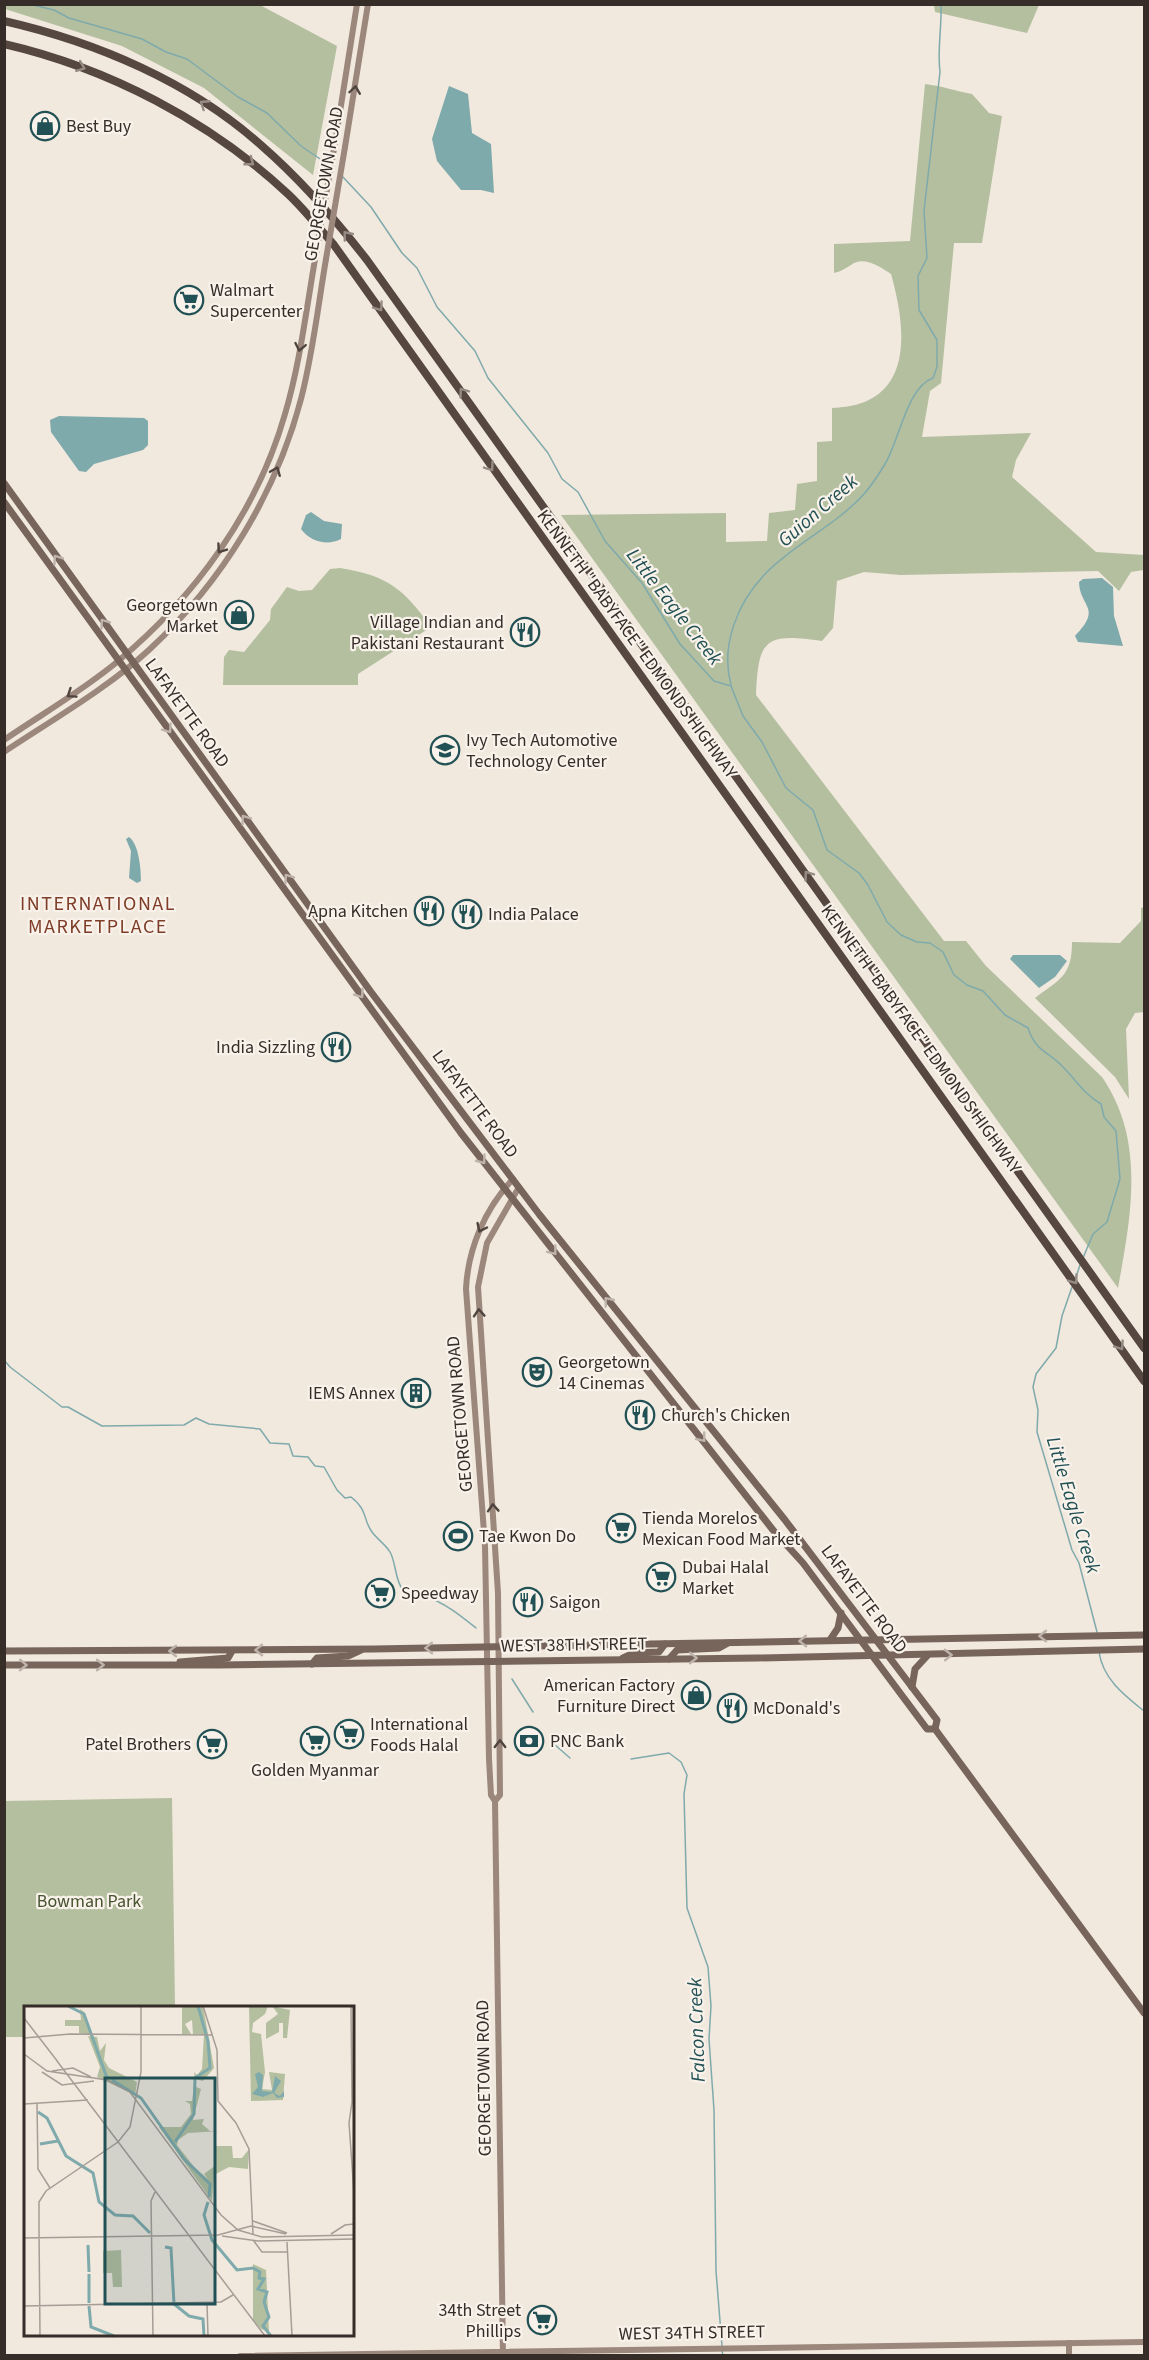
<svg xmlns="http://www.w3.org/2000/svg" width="1149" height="2360" font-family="'Source Sans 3',sans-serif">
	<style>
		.green { fill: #b4bf9f }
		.water { fill: #7faaac }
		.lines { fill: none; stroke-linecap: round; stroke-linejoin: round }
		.stream { stroke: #7faaac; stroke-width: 1.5 }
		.secondary { stroke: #9b877c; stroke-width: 6 }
		.primary { stroke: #77655c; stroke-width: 7 }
		.highway { stroke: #564841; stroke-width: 8 }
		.secondary-bridge { stroke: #9b877c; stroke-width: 6 }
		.oneway { stroke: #978c85 }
		.oneway2 { stroke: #4f443e }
		.oneway3 { stroke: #beb3aa }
		.labels { text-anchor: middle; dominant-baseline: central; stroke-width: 4.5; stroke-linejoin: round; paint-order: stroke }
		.poi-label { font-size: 18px; fill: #362d29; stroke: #f8f2ea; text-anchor: start }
		.street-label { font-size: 18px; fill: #362d29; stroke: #f8f2ea }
		.park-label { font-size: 18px; fill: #45532f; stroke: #f8f2ea }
		.water-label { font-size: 20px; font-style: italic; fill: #225155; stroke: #f8f2ea }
		.neighbourhood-label { font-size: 20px; letter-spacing: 1.5px; fill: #7f3d28; stroke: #f8f2ea }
		.inset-river { fill: none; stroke: #7faaac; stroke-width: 3 }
		.inset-road { fill: none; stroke: #a69d96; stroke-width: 1.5 }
		.view { fill: #225155; fill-opacity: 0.15; stroke: #225155; stroke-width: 3 }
		.inset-edge { fill: none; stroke: #362d29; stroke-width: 3 }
	</style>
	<rect width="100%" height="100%" fill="#f1e8de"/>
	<g class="green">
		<polygon points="4,5 260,5 337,46 313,175 204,88 122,46 5,9"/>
		<polygon points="934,5 934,4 1039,5 1027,33 935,12"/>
		<path d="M925 84C943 86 955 91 972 94L989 113 1002 116 982 243H954L941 383 930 391 922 437 1031 433 1016 460 1012 477 1096 552 1144 555V570L1131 572 1119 591 1098 571 901 575 864 572 837 581 833 628 822 641C766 633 758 638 756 695L944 941H966L986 966 1102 1077C1146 1141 1131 1216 1118 1288L561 515 726 513V542L767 541 769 513 795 510 797 484 817 481V442L832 441V408C913 406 908 334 891 274 881 267 863 255 851 265 844 269 842 271 834 273V244L910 241Z"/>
		<path d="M340 568C388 576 403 588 431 627L358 674V685H223L224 657 229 650 244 652 270 620 271 609 287 587 299 591 312 590 330 569Z"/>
		<path d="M1144 907V1012L1135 1013 1126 1029 1129 1099 1115 1077 1035 998C1060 979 1072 976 1072 942L1120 943 1141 921V908Z"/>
		<polygon points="172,1798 175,2007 26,2008 25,2037 5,2037 5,1801"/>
	</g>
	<g class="water">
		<polygon points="449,86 468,94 472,133 491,144 494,193 481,190 461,190 437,161 432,139"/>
		<polygon points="59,416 144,418 148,421 148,445 143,450 94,464 86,472 79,471 51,432 50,420"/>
		<path d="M311 512 324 521 342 524 341 539C328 546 310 542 301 529L306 515Z"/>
		<path d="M1102 578 1113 587 1114 616 1123 646 1078 642 1075 636C1103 607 1080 608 1079 582L1083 579Z"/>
		<path d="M129 837C139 844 141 869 141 881L137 883 129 878 131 851 126 839Z"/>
		<polygon points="1013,955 1060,955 1067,961 1055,977 1039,988 1010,959"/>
	</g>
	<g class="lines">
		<g class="stream">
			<polyline points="29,4 54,10 69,18 142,39 166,52 187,59 238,97 267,113 301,146 329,165"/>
			<path d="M342 176 371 207 402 253 417 268 437 307 475 351 488 378 548 453 562 479 578 492 605 541 642 583 680 644 714 681 731 686 743 716 762 742 786 788 813 810 827 850 859 873 868 885 887 922 901 935 917 942 930 943 943 952 954 975 967 985 983 991 1005 1015 1028 1028C1036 1052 1048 1051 1063 1067 1077 1081 1084 1094 1101 1104L1104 1117 1116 1131 1120 1179 1107 1222 1093 1234 1083 1258"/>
			<path d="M731 685C720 645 738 601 767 572 796 543 836 525 864 494 871 486 879 474 885 464 899 441 907 387 933 378L937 367V340L919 310 918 276 927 258 924 211 940 72C937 49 942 28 941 4"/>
			<polyline points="1076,1277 1080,1265"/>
			<polyline points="1072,1287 1062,1316 1056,1348 1036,1374 1033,1387 1038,1410 1037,1432 1072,1550 1079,1563 1097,1632"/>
			<path d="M4 1360 10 1367 62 1407H68L102 1426 184 1425 196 1418 209 1424 260 1429 270 1443 289 1444 293 1456 308 1457 315 1466 324 1467 337 1490 345 1498 351 1497C368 1510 363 1520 372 1532 377 1539 386 1545 390 1552 396 1562 395 1581 403 1590 409 1597 417 1594 424 1596 444 1602 461 1616 476 1628"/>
			<path d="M1099 1652C1103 1679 1124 1695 1144 1711"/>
			<polyline points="512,1679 533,1712"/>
			<polyline points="554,1744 570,1758"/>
			<polyline points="631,1759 669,1753 681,1762 687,1775 684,1794 687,1908 708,1967 711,2006 709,2039 714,2110 716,2271 722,2346"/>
			<polyline points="722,2350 723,2356"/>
		</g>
		<g class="secondary">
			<polyline points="336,137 357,4"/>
			<polyline points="345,147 368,4"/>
			<path d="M4 740C42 714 82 691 117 662 195 597 257 512 285 414 301 360 307 303 317 248"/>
			<path d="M4 752C52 720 108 688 150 649 222 582 276 494 301 399 313 353 318 306 326 259"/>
			<polyline points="495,1801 500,1795 498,1593 478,1287 487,1243 519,1187"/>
			<polyline points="1069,2343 1069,2356"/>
			<polyline points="240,2356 1144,2342"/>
			<path d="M503 2356 495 1801 491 1795 489 1759 485 1546 466 1289C468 1248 485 1209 513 1179"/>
		</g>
		<g class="primary">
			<polyline points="4,483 371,992 539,1214 785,1520 937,1720 935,1729"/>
			<polyline points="4,502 461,1133 773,1530 803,1563 927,1729 935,1729 1144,2013"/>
			<polyline points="830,1640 838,1628 841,1613"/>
			<polyline points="4,1651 374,1649 1144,1635"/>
			<polyline points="623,1658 634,1653 659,1652 665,1644"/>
			<polyline points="669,1659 677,1650 719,1648 728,1643"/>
			<polyline points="180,1662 228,1658 232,1651"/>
			<polyline points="312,1664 317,1658 348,1656 361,1650"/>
			<polyline points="4,1665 219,1665 757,1658 1144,1649"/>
			<polyline points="912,1687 915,1669 927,1656"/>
		</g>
		<g class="highway">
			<path d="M4 21C96 42 191 82 262 146 301 180 335 219 367 260L1144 1348"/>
			<path d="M4 44C108 68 210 121 288 194 304 209 319 228 334 245L1144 1381"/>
		</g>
		<g class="secondary-bridge">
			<polyline points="317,248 336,137"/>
			<polyline points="326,259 345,147"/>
		</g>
	</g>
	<defs><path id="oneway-chevron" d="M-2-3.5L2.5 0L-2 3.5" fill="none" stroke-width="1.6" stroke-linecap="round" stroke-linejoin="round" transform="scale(1.5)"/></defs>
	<g class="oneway">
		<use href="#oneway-chevron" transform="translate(81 67) rotate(21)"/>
		<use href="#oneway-chevron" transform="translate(204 104) rotate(-147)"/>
		<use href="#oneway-chevron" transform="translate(250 162) rotate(38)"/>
		<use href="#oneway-chevron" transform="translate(347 235) rotate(-129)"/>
		<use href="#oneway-chevron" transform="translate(379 307) rotate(55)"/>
		<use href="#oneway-chevron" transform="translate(463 392) rotate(-126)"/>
		<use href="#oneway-chevron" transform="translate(490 467) rotate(55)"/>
		<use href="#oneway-chevron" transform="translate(808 875) rotate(-126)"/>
		<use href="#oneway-chevron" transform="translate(1074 1280) rotate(54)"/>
		<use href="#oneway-chevron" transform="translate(1120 1346) rotate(56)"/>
	</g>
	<g class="oneway2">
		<use href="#oneway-chevron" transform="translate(355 90) rotate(-82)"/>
		<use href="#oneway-chevron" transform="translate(300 347) rotate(101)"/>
		<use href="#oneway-chevron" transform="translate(276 471) rotate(-68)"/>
		<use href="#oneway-chevron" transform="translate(221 549) rotate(125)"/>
		<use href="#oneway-chevron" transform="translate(71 694) rotate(146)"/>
		<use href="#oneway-chevron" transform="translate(481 1228) rotate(115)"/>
		<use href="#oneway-chevron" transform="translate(479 1313) rotate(-94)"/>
		<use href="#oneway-chevron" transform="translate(493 1508) rotate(-94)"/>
		<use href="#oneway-chevron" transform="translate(500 1744) rotate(-90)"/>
	</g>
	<g class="oneway3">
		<use href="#oneway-chevron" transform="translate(57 559) rotate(-126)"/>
		<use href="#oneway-chevron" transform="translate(104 623) rotate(-126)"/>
		<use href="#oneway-chevron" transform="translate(168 729) rotate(54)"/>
		<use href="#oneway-chevron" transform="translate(245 819) rotate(-126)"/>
		<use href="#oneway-chevron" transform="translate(288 878) rotate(-126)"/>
		<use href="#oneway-chevron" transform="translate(360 994) rotate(54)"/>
		<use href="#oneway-chevron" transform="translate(482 1160) rotate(53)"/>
		<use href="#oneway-chevron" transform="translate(553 1251) rotate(52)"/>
		<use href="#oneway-chevron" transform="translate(608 1301) rotate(-129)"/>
		<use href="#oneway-chevron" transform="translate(702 1438) rotate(51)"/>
		<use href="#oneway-chevron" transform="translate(1043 1636) rotate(-180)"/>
		<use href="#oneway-chevron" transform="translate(803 1641) rotate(179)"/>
		<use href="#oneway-chevron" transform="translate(429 1648) rotate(179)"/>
		<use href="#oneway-chevron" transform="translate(259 1650) rotate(179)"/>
		<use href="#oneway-chevron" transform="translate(173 1651) rotate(180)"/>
		<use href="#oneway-chevron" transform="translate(948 1655) rotate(-1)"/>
		<use href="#oneway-chevron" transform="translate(693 1658)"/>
		<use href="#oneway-chevron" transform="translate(23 1665) rotate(1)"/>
		<use href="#oneway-chevron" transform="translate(100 1665)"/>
	</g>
	<defs>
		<g id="shop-ring" transform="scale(1.5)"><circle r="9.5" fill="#f8f2ea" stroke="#225155" stroke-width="1.5"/><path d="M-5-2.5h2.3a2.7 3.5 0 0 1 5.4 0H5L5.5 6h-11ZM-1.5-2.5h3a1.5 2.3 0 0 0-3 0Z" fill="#225155"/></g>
		<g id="supermarket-ring" transform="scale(1.5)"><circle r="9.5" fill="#f8f2ea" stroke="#225155" stroke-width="1.5"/><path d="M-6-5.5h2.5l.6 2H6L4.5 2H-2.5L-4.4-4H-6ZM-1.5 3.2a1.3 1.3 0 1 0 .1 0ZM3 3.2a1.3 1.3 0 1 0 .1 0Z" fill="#225155"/></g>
		<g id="restaurant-ring" transform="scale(1.5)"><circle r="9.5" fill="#f8f2ea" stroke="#225155" stroke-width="1.5"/><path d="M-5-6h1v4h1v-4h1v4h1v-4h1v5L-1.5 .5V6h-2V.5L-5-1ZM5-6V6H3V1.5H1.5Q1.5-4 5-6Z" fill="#225155"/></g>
		<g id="university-ring" transform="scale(1.5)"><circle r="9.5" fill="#f8f2ea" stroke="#225155" stroke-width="1.5"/><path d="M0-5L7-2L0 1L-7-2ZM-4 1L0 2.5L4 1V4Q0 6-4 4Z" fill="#225155"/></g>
		<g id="theatre-ring" transform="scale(1.5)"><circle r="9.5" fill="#f8f2ea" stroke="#225155" stroke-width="1.5"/><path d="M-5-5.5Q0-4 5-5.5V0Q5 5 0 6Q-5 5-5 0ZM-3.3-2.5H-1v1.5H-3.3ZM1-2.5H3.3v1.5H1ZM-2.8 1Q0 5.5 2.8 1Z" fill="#225155"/></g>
		<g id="building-ring" transform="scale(1.5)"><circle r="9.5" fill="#f8f2ea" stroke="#225155" stroke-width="1.5"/><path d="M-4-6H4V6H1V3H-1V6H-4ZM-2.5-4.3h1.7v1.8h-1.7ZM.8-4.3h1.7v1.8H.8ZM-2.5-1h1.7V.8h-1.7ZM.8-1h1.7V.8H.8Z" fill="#225155"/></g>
		<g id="stadium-ring" transform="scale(1.5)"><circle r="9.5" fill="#f8f2ea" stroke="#225155" stroke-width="1.5"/><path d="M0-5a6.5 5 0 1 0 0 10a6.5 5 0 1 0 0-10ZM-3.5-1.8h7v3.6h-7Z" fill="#225155"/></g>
		<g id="bank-ring" transform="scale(1.5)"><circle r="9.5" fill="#f8f2ea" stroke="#225155" stroke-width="1.5"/><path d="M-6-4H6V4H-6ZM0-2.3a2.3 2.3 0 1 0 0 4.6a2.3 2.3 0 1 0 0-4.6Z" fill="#225155"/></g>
	</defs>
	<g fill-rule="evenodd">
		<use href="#shop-ring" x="45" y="126"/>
		<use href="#supermarket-ring" x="189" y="300"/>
		<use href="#shop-ring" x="239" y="615"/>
		<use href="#restaurant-ring" x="525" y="632"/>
		<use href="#university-ring" x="445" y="750"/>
		<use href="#restaurant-ring" x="429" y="911"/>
		<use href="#restaurant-ring" x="467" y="914"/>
		<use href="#restaurant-ring" x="336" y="1047"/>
		<use href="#theatre-ring" x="537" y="1372"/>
		<use href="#building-ring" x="416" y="1393"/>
		<use href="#restaurant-ring" x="640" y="1415"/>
		<use href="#supermarket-ring" x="621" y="1528"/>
		<use href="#stadium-ring" x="458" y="1536"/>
		<use href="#supermarket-ring" x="661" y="1577"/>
		<use href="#supermarket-ring" x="380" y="1593"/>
		<use href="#restaurant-ring" x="528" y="1602"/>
		<use href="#shop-ring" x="696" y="1695"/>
		<use href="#restaurant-ring" x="732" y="1708"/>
		<use href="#supermarket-ring" x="349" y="1734"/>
		<use href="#supermarket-ring" x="315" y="1741"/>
		<use href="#bank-ring" x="529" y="1741"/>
		<use href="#supermarket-ring" x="212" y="1744"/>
		<use href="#supermarket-ring" x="542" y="2320"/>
	</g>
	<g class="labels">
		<g class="poi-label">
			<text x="66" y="126">Best Buy</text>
			<text x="210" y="290">Walmart<tspan x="210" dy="21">Supercenter</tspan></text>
			<text x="218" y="605" text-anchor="end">Georgetown<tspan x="218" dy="21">Market</tspan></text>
			<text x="504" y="622" text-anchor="end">Village Indian and<tspan x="504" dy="21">Pakistani Restaurant</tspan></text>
			<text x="466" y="740">Ivy Tech Automotive<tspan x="466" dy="21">Technology Center</tspan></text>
			<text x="408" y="911" text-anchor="end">Apna Kitchen</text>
			<text x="488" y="914">India Palace</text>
			<text x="315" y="1047" text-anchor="end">India Sizzling</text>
			<text x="558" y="1362">Georgetown<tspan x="558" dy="21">14 Cinemas</tspan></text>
			<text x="395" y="1393" text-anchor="end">IEMS Annex</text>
			<text x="661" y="1415">Church's Chicken</text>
			<text x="642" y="1518">Tienda Morelos<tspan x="642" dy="21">Mexican Food Market</tspan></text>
			<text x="479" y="1536">Tae Kwon Do</text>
			<text x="682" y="1567">Dubai Halal<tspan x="682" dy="21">Market</tspan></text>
			<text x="401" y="1593">Speedway</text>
			<text x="549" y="1602">Saigon</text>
			<text x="675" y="1685" text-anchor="end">American Factory<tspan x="675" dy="21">Furniture Direct</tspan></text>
			<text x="753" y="1708">McDonald's</text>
			<text x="370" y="1724">International<tspan x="370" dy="21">Foods Halal</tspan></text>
			<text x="550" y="1741">PNC Bank</text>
			<text x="191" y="1744" text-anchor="end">Patel Brothers</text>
			<text x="315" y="1770" text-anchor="middle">Golden Myanmar</text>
			<text x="521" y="2310" text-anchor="end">34th Street<tspan x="521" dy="21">Phillips</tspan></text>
		</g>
		<g class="street-label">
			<text transform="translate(324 184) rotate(-80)">GEORGETOWN ROAD</text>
			<text transform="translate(637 644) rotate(54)">KENNETH "BABYFACE" EDMONDS HIGHWAY</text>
			<text transform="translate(187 713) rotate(54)">LAFAYETTE ROAD</text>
			<text transform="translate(921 1039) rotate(54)">KENNETH "BABYFACE" EDMONDS HIGHWAY</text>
			<text transform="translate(475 1104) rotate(53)">LAFAYETTE ROAD</text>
			<text transform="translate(460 1414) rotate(-95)">GEORGETOWN ROAD</text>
			<text transform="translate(864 1599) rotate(53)">LAFAYETTE ROAD</text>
			<text transform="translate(574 1645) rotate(-1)">WEST 38TH STREET</text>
			<text transform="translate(484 2078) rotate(-91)">GEORGETOWN ROAD</text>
			<text transform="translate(692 2333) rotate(-1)">WEST 34TH STREET</text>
		</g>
		<g class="park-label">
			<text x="89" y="1901">Bowman Park</text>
		</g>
		<g class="water-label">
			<text transform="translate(818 511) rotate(-41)">Guion Creek</text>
			<text transform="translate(674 607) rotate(52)">Little Eagle Creek</text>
			<text transform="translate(1073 1505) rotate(73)">Little Eagle Creek</text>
			<text transform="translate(697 2030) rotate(-92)">Falcon Creek</text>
		</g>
		<g class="neighbourhood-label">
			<text x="98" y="904">INTERNATIONAL<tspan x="98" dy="23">MARKETPLACE</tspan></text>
		</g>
	</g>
	<g transform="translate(24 2006)">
		<rect width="330" height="330" fill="#f1e8de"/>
		<path d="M158 0H179L190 62 179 75 171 73 170 66 173 69 178 63 180 29 169 28 168 14 161 18 167 28H158ZM225 0H244L241 8 229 17 228 26 237 28 241 66 238 83 248 84 245 66 261 68 259 94 227 95ZM248 0 266 4 263 32H259V17H255V26L242 33V17L254 8ZM56 3 60 6 68 29 55 27V20H41V14H57ZM64 30 73 31 76 45 82 37 80 54 85 62 113 76 111 89 73 71 76 61ZM170 80 177 83 169 114 180 113 178 118 186 125H196L164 127 154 134 153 139 171 162 184 173 180 168 192 159V140H208L209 152H218L225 143 224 163 205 161 190 169 188 195 135 121H157L167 108 166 98 161 95H168ZM97 244 98 281H89L88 267H79V245ZM229 258 242 264 245 326 237 323 229 314Z" fill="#b4bf9f"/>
		<path d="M235 66 239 69 238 85 248 86 251 70 257 75 250 87 256 90 260 85V91L253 92 249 87 239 91 228 88 234 81 231 68Z" fill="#7faaac"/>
		<path class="inset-river" d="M44 0 60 8 83 72M88 74 117 92 160 153 186 178 185 191M14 106 23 112 42 150 69 167 75 196 91 209 109 210 126 227M151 136 170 108 171 72 186 62 184 35 174 0M16 138 34 135M184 196 180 209 188 234 213 264 229 262 236 266 235 272 240 273 234 283 243 286 240 296 245 311 239 320 247 330M64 239 65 266M141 241 147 242 150 298 165 310 179 313 180 330M65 297V268M65 300 67 321 90 330"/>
		<path class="inset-road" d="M179 0 193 44 194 95 212 117 225 143 229 228M327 0 328 96 325 117 330 187M0 12 34 56M0 32 46 28 188 29M0 48 23 65 83 74 106 86 197 209 214 224 238 231 330 229M33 55 241 330M28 65 49 62 67 71M18 66 38 79 70 75M0 98 64 94M13 98 14 163 26 182M15 195V226M15 196 22 185 94 136 106 121 117 66V0M229 215 263 227M15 224 16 330M307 228 321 219 330 218M198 230 234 235 330 233M0 232 194 229 227 220 262 228M229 234 238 246H263M263 236 268 330M183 297 184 330M0 300 197 296 209 289M129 330 127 195 131 186"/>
		<path class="view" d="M81 72H191V298H81Z"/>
		<rect width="330" height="330" class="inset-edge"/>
	</g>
	<rect width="1149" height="2360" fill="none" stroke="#362d29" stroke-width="12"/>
</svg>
